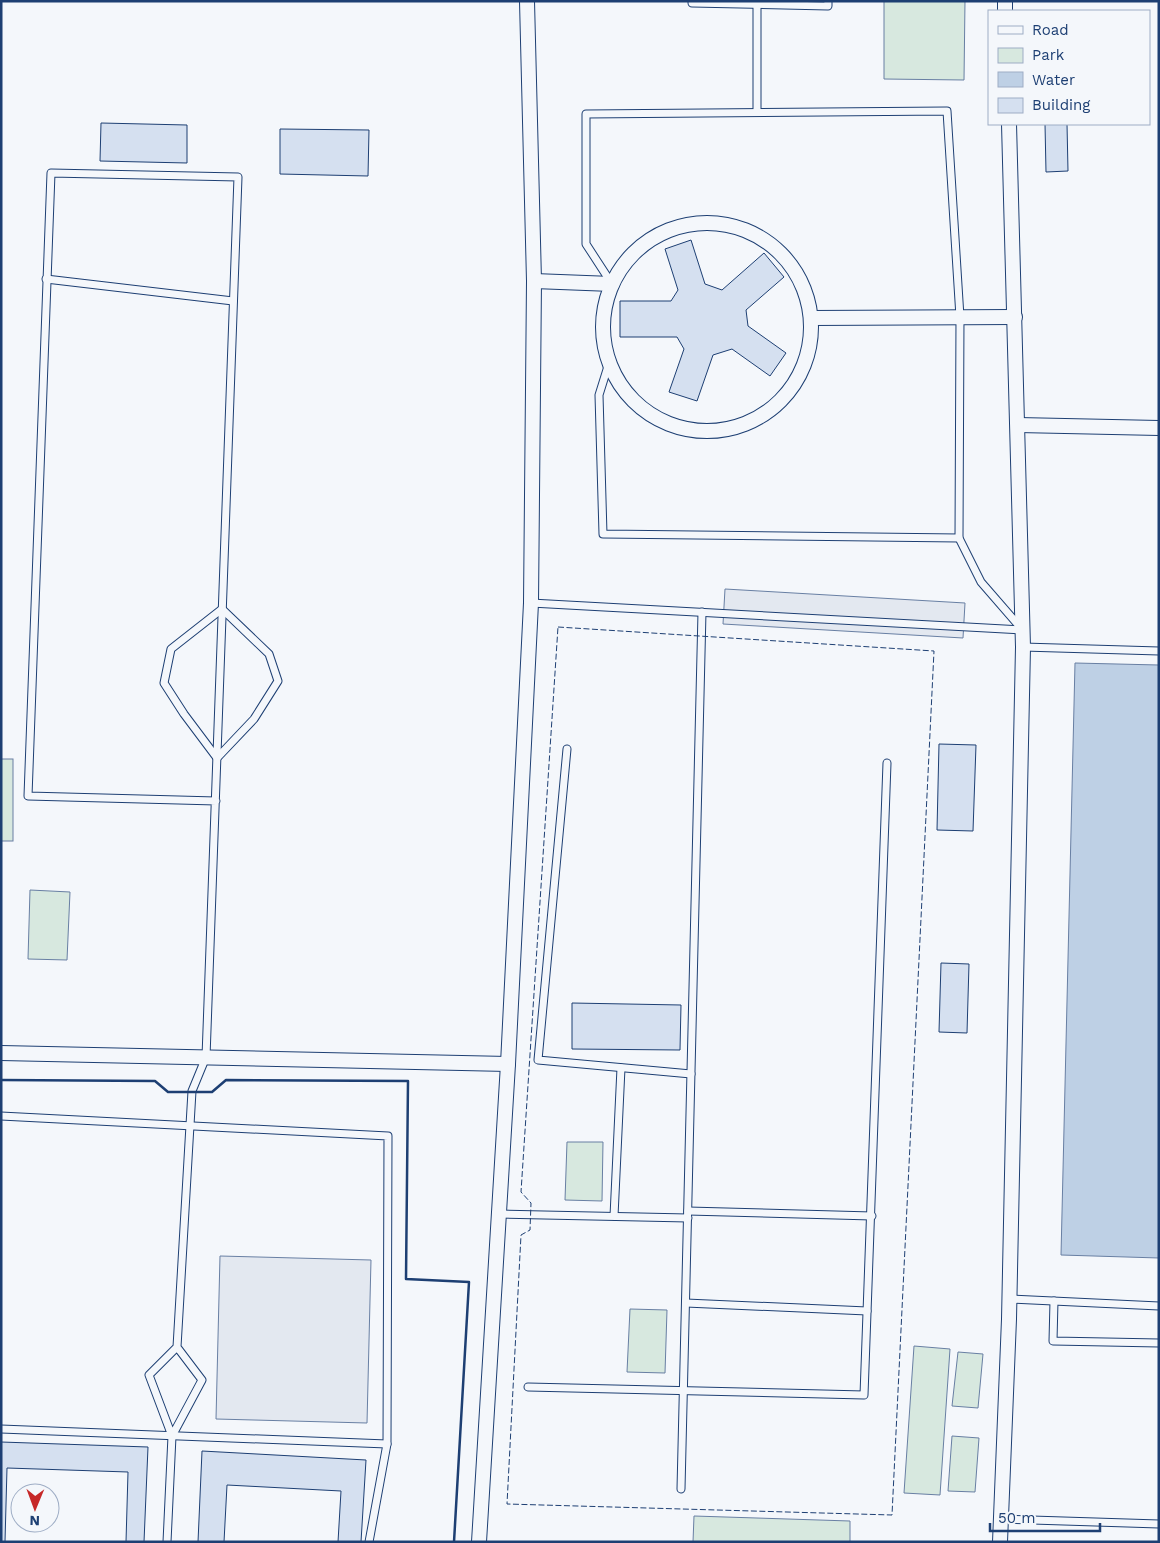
<svg xmlns="http://www.w3.org/2000/svg" width="1160" height="1543" font-family="'Work Sans',sans-serif">
	<style>
		.green { fill: #d7e8df; stroke: #687fa3 }
		.parking { fill: #e3e8f0; stroke: #687fa3 }
		.water { fill: #bed0e5; stroke: #687fa3 }
		.building { fill: #d5e0f0; stroke: #1d3f73 }
		.lines { fill: none; stroke-linecap: round; stroke-linejoin: round }
		.lane-casing { stroke: #1d3f73; stroke-width: 9 }
		.street-casing { stroke: #1d3f73; stroke-width: 16 }
		.lane { stroke: #f4f7fb; stroke-width: 7 }
		.street { stroke: #f4f7fb; stroke-width: 14 }
		.fence { stroke: #1d3f73; stroke-width: 1; stroke-dasharray: 6 2.5; stroke-linecap: butt }
		.wall { stroke: #1d3f73; stroke-width: 2.5 }
	</style>
	<rect width="100%" height="100%" fill="#f4f7fb"/>
	<g class="green">
		<polygon points="884,1 965,1 964,80 884,79"/>
		<rect x="1" y="759" width="12" height="82"/>
		<polygon points="30,890 70,892 67,960 28,959"/>
		<polygon points="567,1142 603,1142 602,1201 565,1200"/>
		<polygon points="630,1309 667,1310 665,1373 627,1372"/>
		<polygon points="914,1346 950,1349 940,1495 904,1493"/>
		<polygon points="958,1352 983,1354 978,1408 952,1406"/>
		<polygon points="952,1436 979,1438 975,1492 948,1491"/>
		<polygon points="694,1516 850,1521 850,1542 693,1542"/>
	</g>
	<g class="parking">
		<polygon points="725,589 965,603 963,638 723,624"/>
		<polygon points="220,1256 371,1260 367,1423 216,1419"/>
	</g>
	<polygon class="water" points="1075,663 1159,665 1159,1258 1061,1255"/>
	<g class="building">
		<polygon points="101,123 187,125 187,163 100,161"/>
		<polygon points="1045,124 1067,124 1068,171 1046,172"/>
		<polygon points="280,129 369,130 368,176 280,174"/>
		<polygon points="691,240 705,284 722,290 764,253 784,277 746,310 748,326 786,353 770,376 732,349 713,355 697,401 669,392 684,349 677,337 620,337 620,301 671,301 678,290 665,249"/>
		<polygon points="939,744 976,745 973,831 937,830"/>
		<polygon points="941,963 969,964 967,1033 939,1032"/>
		<polygon points="572,1003 681,1005 680,1050 572,1049"/>
		<polygon points="1,1442 148,1447 144,1542 126,1542 128,1472 7,1468 5,1542 1,1542"/>
		<polygon points="202,1451 366,1460 361,1542 338,1542 341,1491 227,1485 224,1542 198,1542"/>
	</g>
	<g class="lines">
		<g class="lane-casing">
			<g id="lane">
				<polyline points="692,1 692,3 828,6 828,1"/>
				<polyline points="757,5 757,112"/>
				<polyline points="46,279 233,301"/>
				<polyline points="612,284 586,244 586,114 947,111 960,317 959,538 981,582 1021,628"/>
				<polyline points="609,363 599,395 603,534 959,538"/>
				<polyline points="531,603 1023,630"/>
				<polygon points="222,609 269,654 278,681 254,719 217,758 184,714 164,683 171,649"/>
				<polyline points="1023,647 1159,651"/>
				<polyline points="567,749 538,1060 691,1074"/>
				<polyline points="1,1116 388,1136 387,1444 369,1542"/>
				<polyline points="688,1211 872,1216"/>
				<polyline points="499,1214 688,1218"/>
				<polyline points="614,1216 621,1068"/>
				<polyline points="1010,1299 1159,1306"/>
				<polyline points="1054,1301 1053,1341 1159,1343"/>
				<polyline points="686,1303 867,1311"/>
				<polyline points="177,1347 149,1375 172,1436 202,1380 177,1347 192,1091 206,1057 238,177 51,173 28,796 216,801"/>
				<polyline points="528,1387 864,1395 887,763"/>
				<polyline points="1,1429 387,1444"/>
				<polyline points="681,1489 702,612"/>
				<polyline points="1000,1519 1159,1524"/>
				<polyline points="167,1542 172,1436"/>
			</g>
		</g>
		<g class="street-casing">
			<g id="street">
				<polyline points="1005,1 1005,11"/>
				<circle cx="707" cy="327" r="104"/>
				<polyline points="534,281 612,284"/>
				<polyline points="811,318 1015,317"/>
				<polyline points="1018,425 1159,428"/>
				<polyline points="1,1053 508,1064"/>
				<polyline points="479,1542 508,1064 531,603 534,281 527,1"/>
				<polyline points="1000,1542 1009,1319 1023,647 1009,124"/>
			</g>
		</g>
		<use href="#lane" class="lane"/>
		<use href="#street" class="street"/>
		<polygon class="fence" points="558,627 934,651 892,1515 507,1504 521,1235 530,1230 531,1203 521,1192"/>
		<polyline class="wall" points="1,1080 155,1081 168,1092 212,1092 226,1080 408,1081 406,1279 469,1282 454,1542"/>
	</g>
	<rect width="1160" height="1543" fill="none" stroke="#1d3f73" stroke-width="5"/>
	<rect x="988" y="10" width="162" height="115" fill="#f4f7fb" stroke="#9eadc5"/>
	<rect x="998" y="26" width="25" height="8" fill="#f4f7fb" stroke="#9eadc5"/>
	<text x="1032" y="35" font-size="15" fill="#1d3f73">Road</text>
	<rect x="998" y="48" width="25" height="15" fill="#d7e8df" stroke="#9eadc5"/>
	<text x="1032" y="60" font-size="15" fill="#1d3f73">Park</text>
	<rect x="998" y="72" width="25" height="15" fill="#bed0e5" stroke="#9eadc5"/>
	<text x="1032" y="85" font-size="15" fill="#1d3f73">Water</text>
	<rect x="998" y="98" width="25" height="15" fill="#d5e0f0" stroke="#9eadc5"/>
	<text x="1032" y="110" font-size="15" fill="#1d3f73">Building</text>
	<g transform="translate(35 1508) rotate(181)"><circle r="24" fill="#f4f7fb" stroke="#9eadc5"/>
	<path d="M0-4L9 19L0 12L-9 19Z" fill="#c62828"/>
	<text y="-8" font-size="14" font-weight="bold" text-anchor="middle" fill="#1d3f73">N</text>
	</g>
	<path d="M990 1523v8h110v-8" fill="none" stroke="#1d3f73" stroke-width="2.5"/>
	<text x="998" y="1523" font-size="15" fill="#1d3f73" stroke="#f4f7fb" stroke-width="4" paint-order="stroke">50 m</text>
</svg>
